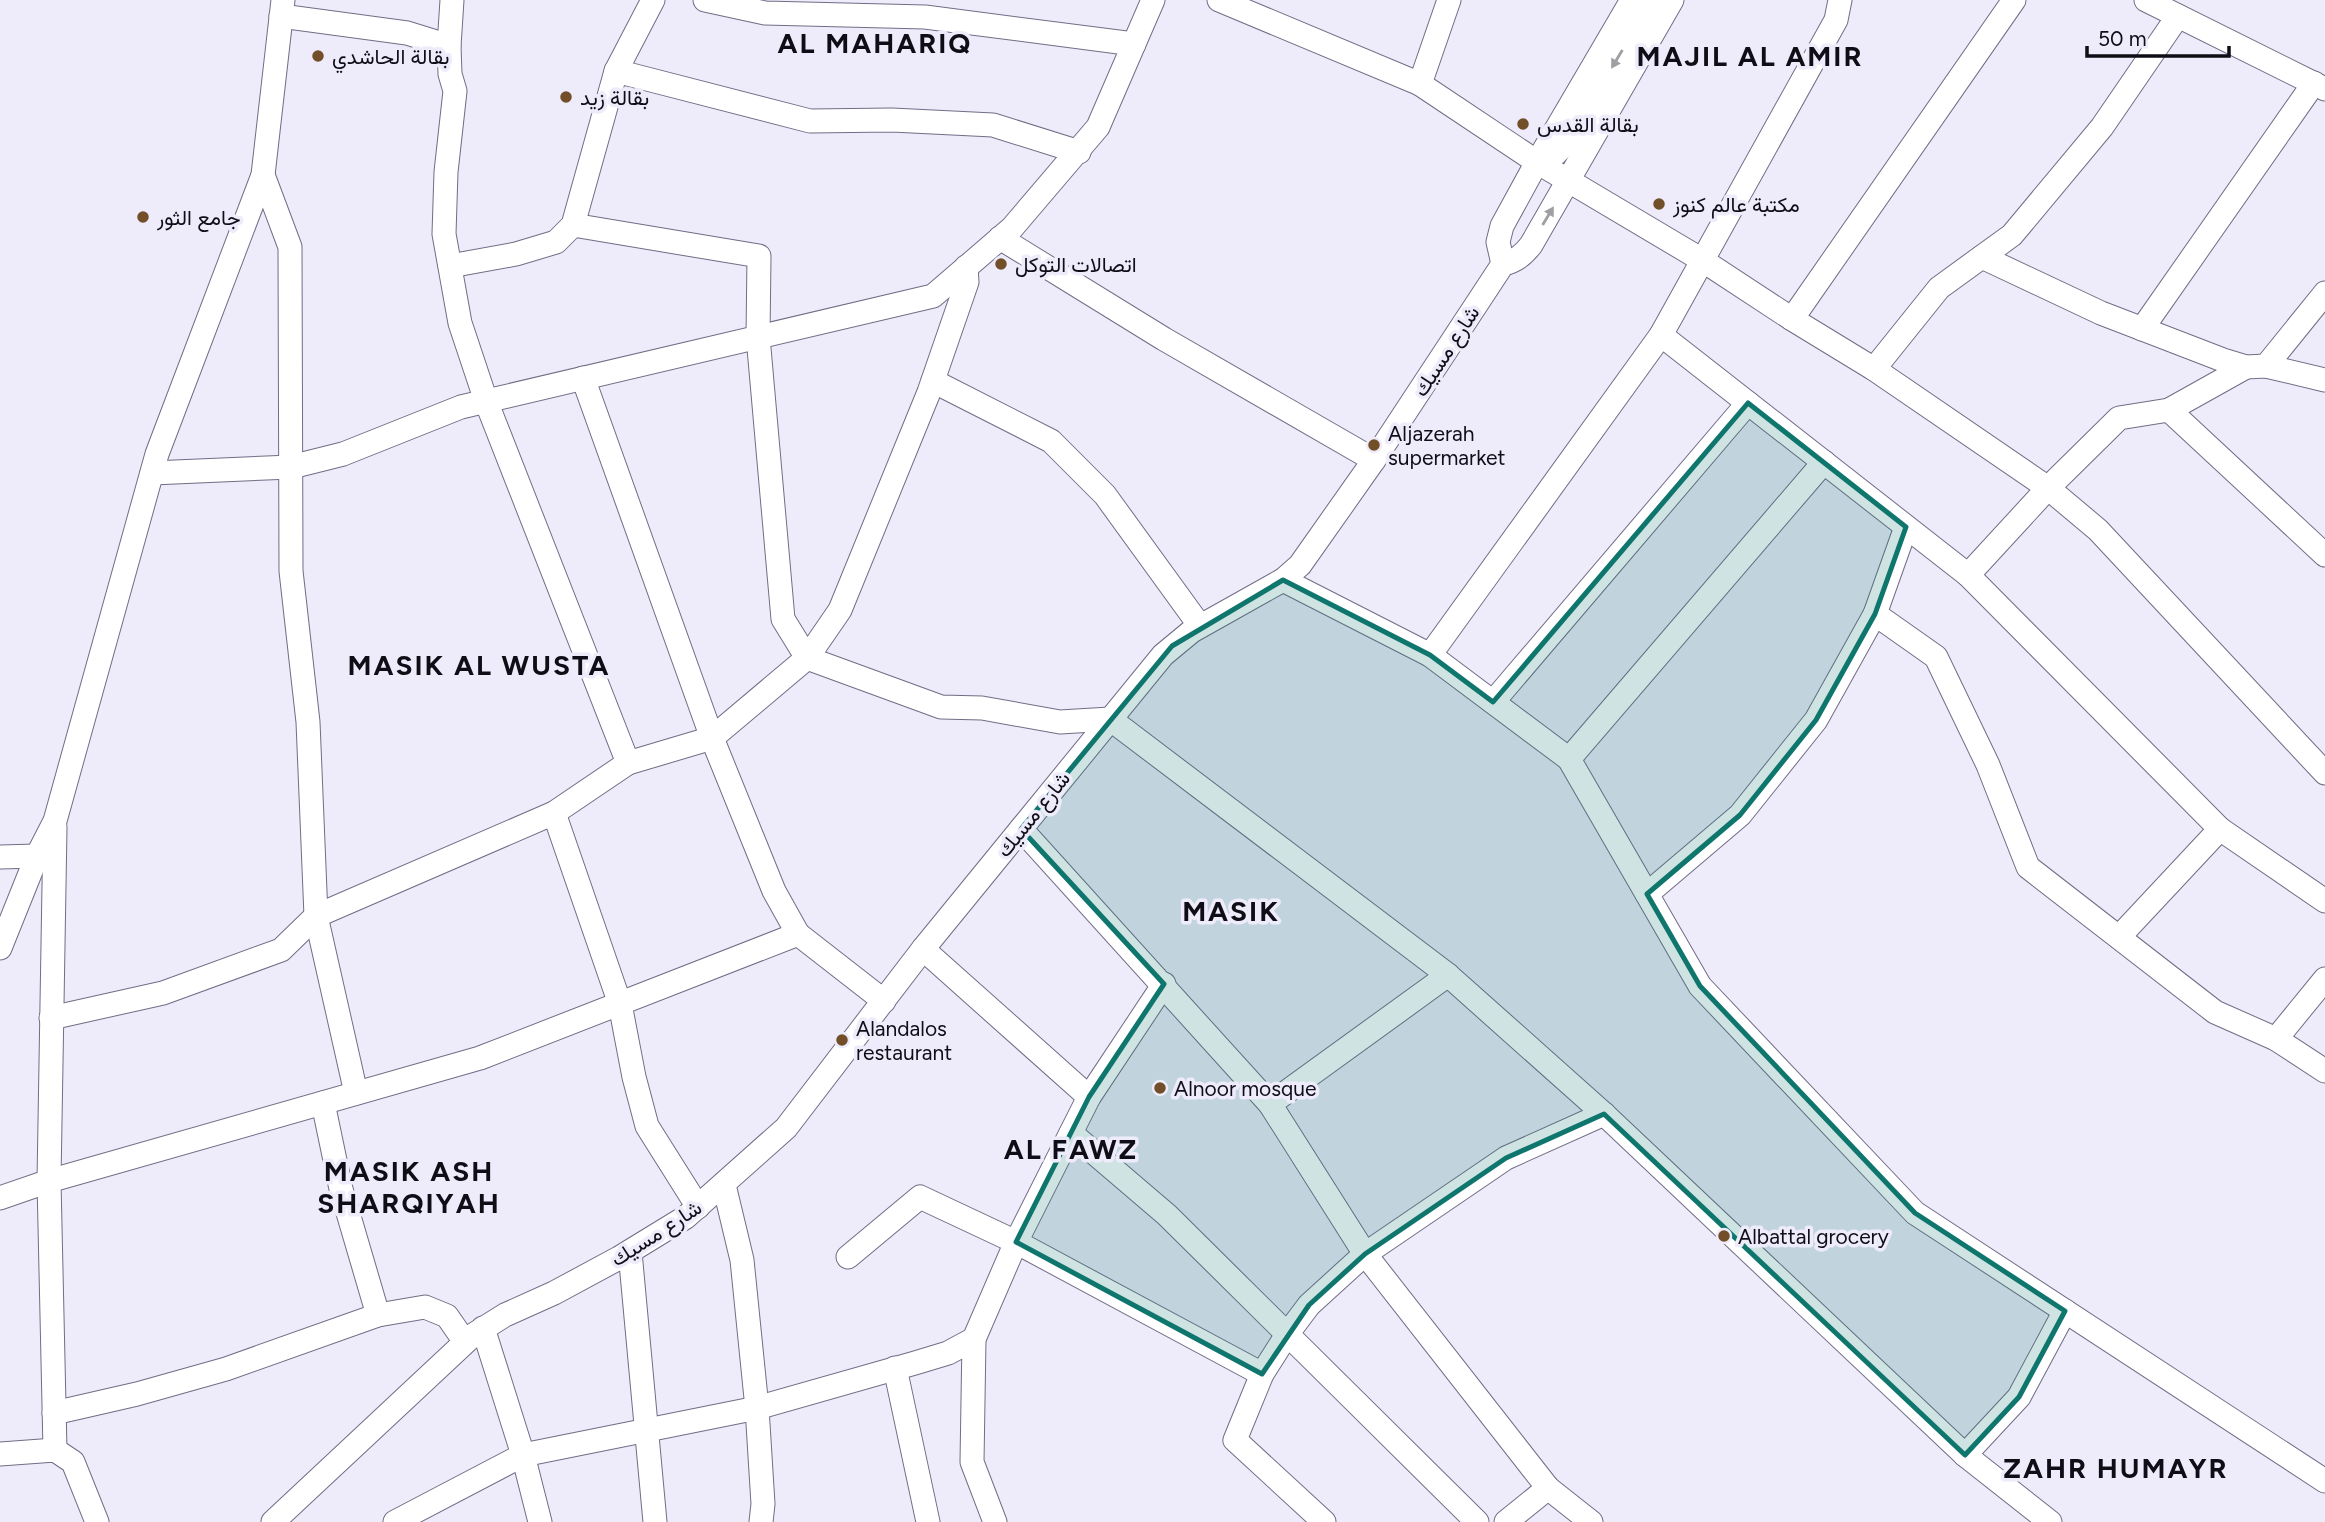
<svg xmlns="http://www.w3.org/2000/svg" width="2325" height="1522" font-family="Figtree,Vazirmatn,sans-serif">
	<style>
		.lines { fill: none; stroke-linecap: round; stroke-linejoin: round }
		.minor-casing { stroke: #716d85; stroke-width: 25 }
		.minor { stroke: #fff; stroke-width: 23 }
		.oneway { fill: #9f9ea2 }
		.marked { fill: #0f766e; fill-opacity: 0.2; stroke: #0f766e; stroke-width: 5; stroke-linejoin: round }
		.poi-dot { fill: #724f28; stroke: #eeebfb; stroke-width: 2.5 }
		.labels { text-anchor: middle; dominant-baseline: central; stroke-width: 7; stroke-linejoin: round; paint-order: stroke }
		.poi-label { font-size: 21px; fill: #0f0d16; stroke: #eeebfb; text-anchor: start }
		.street-label { font-size: 21px; fill: #0f0d16; stroke: #eeebfb }
		.district-label { font-size: 28px; font-weight: bold; letter-spacing: 2px; fill: #0f0d16; stroke: #eeebfb }
	</style>
	<rect width="100%" height="100%" fill="#eeebfb"/>
	<g class="lines">
		<g class="minor-casing">
			<g id="minor">
				<polyline points="705,0 765,13 925,17 1134,44"/>
				<polyline points="1219,0 1420,84 1537,162 1702,260 1792,319 1874,369 2048,488 2098,530 2325,773"/>
				<polyline points="2146,0 2325,89"/>
				<polyline points="281,16 407,33 449,46 450,74 455,91 446,172 444,234 460,323 486,401 628,763"/>
				<polyline points="449,46 452,0"/>
				<polyline points="616,71 810,121 892,120 993,125 1079,152"/>
				<polyline points="1420,84 1449,0"/>
				<polyline points="1540,161 1555,154 1569,140 1652,0"/>
				<polyline points="263,175 290,247 291,571 308,722 316,916 356,1093"/>
				<polyline points="573,225 759,256 758,337 783,619 807,658 941,707 982,708 1060,722 1110,719 1448,975 1604,1114 1965,1455 2050,1522"/>
				<polyline points="1000,238 1164,339 1374,460"/>
				<polyline points="1982,257 2101,313 2223,360 2246,367 2266,366 2325,380"/>
				<polyline points="1503,264 1498,242 1502,226 1537,162 1632,0"/>
				<polyline points="450,266 516,254 556,242 573,225 616,71 653,0"/>
				<polyline points="1792,319 2014,0"/>
				<polyline points="2142,329 2314,83"/>
				<polyline points="1661,335 1968,575 2220,829 2325,901"/>
				<polyline points="2266,366 2325,293"/>
				<polyline points="1874,369 1939,288 2012,235 2102,127 2178,16"/>
				<polyline points="583,378 712,738 774,891 798,934"/>
				<polyline points="933,381 1051,441 1105,495 1200,626"/>
				<polyline points="2169,410 2325,555"/>
				<polyline points="152,473 291,467 343,454 461,407 933,296 1012,228 1098,127 1153,0"/>
				<polyline points="1968,575 2048,488 2119,418 2169,410 2246,367"/>
				<polyline points="1283,580 1430,655 1569,759 1700,986 1915,1213 2325,1481"/>
				<polyline points="1875,614 1936,657 1988,765 2028,867 2215,1012 2276,1039 2325,1071"/>
				<polyline points="1430,655 1661,335 1836,20 1840,0"/>
				<polyline points="1493,702 1748,403"/>
				<polyline points="1569,759 1824,462"/>
				<polyline points="554,813 620,1004 634,1077 647,1126 698,1207"/>
				<polyline points="1021,829 1270,1104 1365,1254 1548,1488 1591,1522"/>
				<polyline points="0,857 37,856"/>
				<polyline points="1647,894 1740,815 1816,720 1875,614 1906,527"/>
				<polyline points="2119,937 2220,829"/>
				<polyline points="0,948 37,856 55,821 157,454 263,175 283,0"/>
				<polyline points="923,949 1089,1097"/>
				<polyline points="51,1018 163,993 281,950 316,916 554,813 628,763 712,738 807,658 840,610 929,392 967,282 966,267"/>
				<polyline points="2276,1039 2325,979"/>
				<polyline points="1270,1104 1448,975"/>
				<polyline points="1071,1133 1167,1215 1477,1522"/>
				<polyline points="724,1185 742,1260 757,1408 763,1504 761,1522"/>
				<polyline points="0,1198 49,1181 480,1058 798,934 884,1001"/>
				<polyline points="630,1252 655,1522"/>
				<polyline points="848,1257 920,1197 1016,1242 1262,1374"/>
				<polyline points="378,1315 425,1307 447,1316 465,1342"/>
				<polyline points="483,1328 523,1455 540,1522"/>
				<polyline points="974,1339 972,1462 995,1522"/>
				<polyline points="895,1368 928,1522"/>
				<polyline points="54,1413 137,1394 226,1369 378,1315 341,1189 323,1103"/>
				<polyline points="55,1450 49,1181 55,827"/>
				<polyline points="0,1454 55,1450 73,1462 97,1522"/>
				<polyline points="1965,1455 2019,1397 2065,1311"/>
				<path d="M273 1522 473 1335 505 1315 554 1293 619 1258 686 1217 786 1128 923 949 1163 655 1192 631 1283 580 1300 565 1374 460 1503 264C1516 261 1523 255 1531 245L1672 0"/>
				<polyline points="395,1522 523,1455 757,1408 915,1363 948,1353 974,1339 1016,1242 1089,1097 1164,984"/>
				<polyline points="1324,1522 1235,1440 1262,1374 1288,1333 1309,1305 1365,1254 1506,1158 1604,1114"/>
				<polyline points="1506,1522 1548,1488"/>
			</g>
		</g>
		<use href="#minor" class="minor"/>
	</g>
	<defs><path id="oneway-solid" d="M-6-.8H1V-3.2L6.5 0L1 3.2V.8H-6Z" transform="scale(1.75)"/></defs>
	<g class="oneway">
		<use href="#oneway-solid" transform="translate(1617 59) rotate(121)"/>
		<use href="#oneway-solid" transform="translate(1548 216) rotate(-59)"/>
	</g>
	<path class="marked" d="M1748 403 1906 527 1875 614 1816 720 1740 815 1647 894 1700 986 1915 1213 2065 1311 2019 1397 1965 1455 1604 1114 1506 1158 1365 1254 1309 1305 1262 1374 1016 1242 1089 1097 1164 984 1021 829 1172 646 1283 580 1430 655 1493 702Z"/>
	<g class="poi-dot">
		<circle cx="318" cy="56" r="7"/>
		<circle cx="566" cy="97" r="7"/>
		<circle cx="1523" cy="124" r="7"/>
		<circle cx="1659" cy="204" r="7"/>
		<circle cx="143" cy="217" r="7"/>
		<circle cx="1001" cy="264" r="7"/>
		<circle cx="1374" cy="445" r="7"/>
		<circle cx="842" cy="1040" r="7"/>
		<circle cx="1160" cy="1088" r="7"/>
		<circle cx="1724" cy="1236" r="7"/>
	</g>
	<g class="labels">
		<g class="poi-label">
			<text x="332" y="56">بقالة الحاشدي</text>
			<text x="580" y="97">بقالة زيد</text>
			<text x="1537" y="124">بقالة القدس</text>
			<text x="1673" y="204">مكتبة عالم كنوز</text>
			<text x="157" y="217">جامع الثور</text>
			<text x="1015" y="264">اتصالات التوكل</text>
			<text x="1388" y="433">Aljazerah<tspan x="1388" dy="24">supermarket</tspan></text>
			<text x="856" y="1028">Alandalos<tspan x="856" dy="24">restaurant</tspan></text>
			<text x="1174" y="1088">Alnoor mosque</text>
			<text x="1738" y="1236">Albattal grocery</text>
		</g>
		<g class="street-label">
			<text transform="translate(1446 351) rotate(-57)">شارع مسيك</text>
			<text transform="translate(1033 814) rotate(-51)">شارع مسيك</text>
			<text transform="translate(656 1233) rotate(-33)">شارع مسيك</text>
		</g>
		<g class="district-label">
			<text x="875" y="43">AL MAHARIQ</text>
			<text x="1750" y="56">MAJIL AL AMIR</text>
			<text x="479" y="665">MASIK AL WUSTA</text>
			<text x="1231" y="911">MASIK</text>
			<text x="1071" y="1149">AL FAWZ</text>
			<text x="409" y="1171">MASIK ASH<tspan x="409" dy="32">SHARQIYAH</tspan></text>
			<text x="2116" y="1468">ZAHR HUMAYR</text>
		</g>
	</g>
	<path d="M2087 46v10h142v-10" fill="none" stroke="#0f0d16" stroke-width="3.5"/>
	<text x="2098" y="46" font-size="21" fill="#0f0d16" stroke="#eeebfb" stroke-width="5" paint-order="stroke">50 m</text>
</svg>
